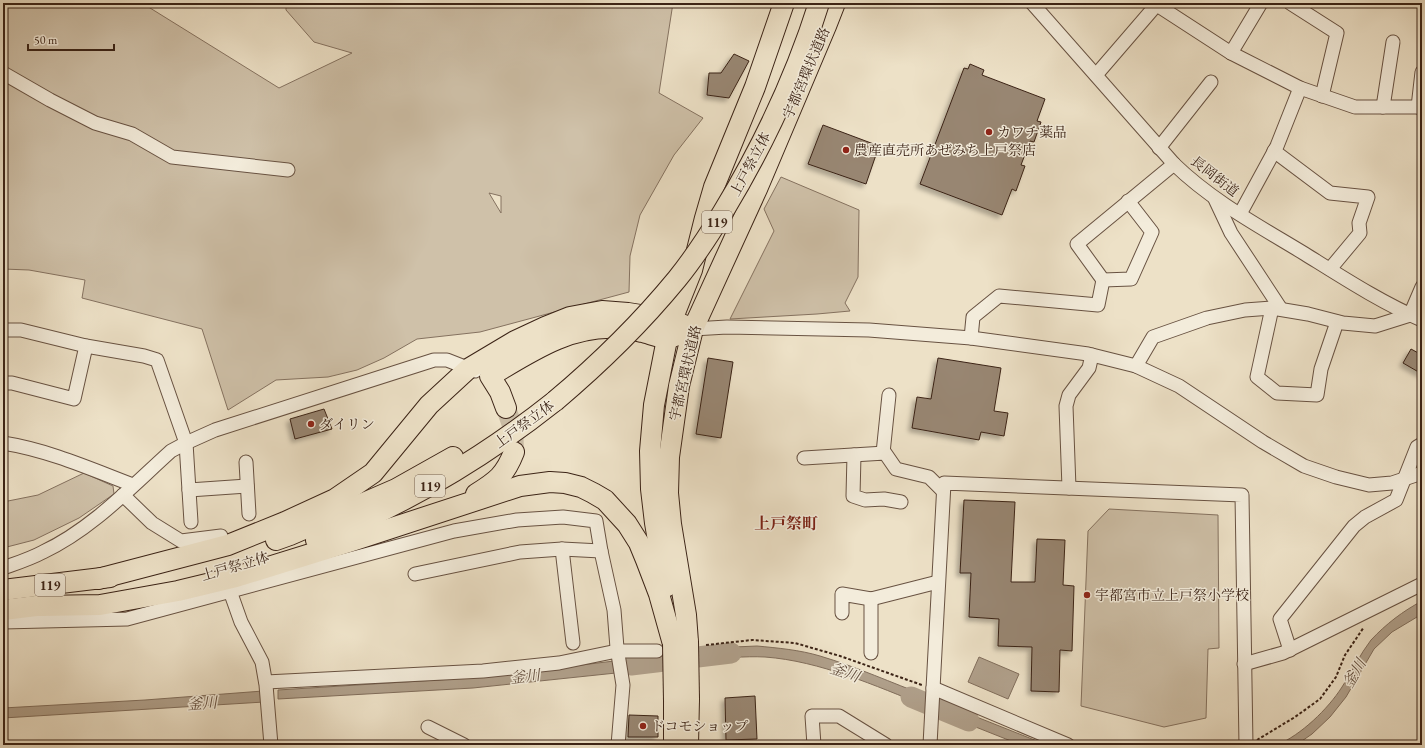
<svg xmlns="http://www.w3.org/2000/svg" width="1425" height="748" font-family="'EB Garamond','Noto Serif JP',serif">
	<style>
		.green { fill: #cfc1a9; stroke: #857260; fill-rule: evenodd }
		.water { fill: #b0a08b; stroke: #816e5c }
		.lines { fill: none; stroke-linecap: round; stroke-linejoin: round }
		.river { stroke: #b0a08b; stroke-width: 21 }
		.building { fill: #988672; stroke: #3b2316; filter: url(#shadow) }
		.highway-tunnel { stroke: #c9bba4; stroke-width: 20; stroke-dasharray: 20 10; stroke-linecap: butt }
		.minor-casing { stroke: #685242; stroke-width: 15 }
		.highway-casing { stroke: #3b2316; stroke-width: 22 }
		.path { stroke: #3b2316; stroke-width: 2; stroke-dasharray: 3 2; stroke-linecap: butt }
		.minor { stroke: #f3ecdb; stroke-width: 13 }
		.highway { stroke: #ede1c7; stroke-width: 20 }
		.highway-bridge-casing { stroke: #3b2316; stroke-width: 22; stroke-linecap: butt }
		.highway-bridge { stroke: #ede1c7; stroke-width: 20 }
		.poi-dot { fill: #8f2418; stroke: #f3ecdb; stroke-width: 1.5 }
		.labels { text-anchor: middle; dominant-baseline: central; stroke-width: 3; stroke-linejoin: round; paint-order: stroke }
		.shield { fill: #f3ecdb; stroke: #725f51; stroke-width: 1 }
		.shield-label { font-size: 13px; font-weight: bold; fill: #3b2316 }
		.street-label { font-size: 14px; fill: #3b2316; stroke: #f3ecdb }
		.poi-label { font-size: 14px; fill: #3b2316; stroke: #f3ecdb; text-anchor: start }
		.water-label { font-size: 15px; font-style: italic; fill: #644f3f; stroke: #f3ecdb }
		.quarter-label { font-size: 16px; font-weight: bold; fill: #7a1f14; stroke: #f3ecdb }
	</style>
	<defs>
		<filter id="shadow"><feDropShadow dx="-3.5" dy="3.5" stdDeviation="2" flood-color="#0004"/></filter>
	</defs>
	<rect width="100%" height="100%" fill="#ede1c7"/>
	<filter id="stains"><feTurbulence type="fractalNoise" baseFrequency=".005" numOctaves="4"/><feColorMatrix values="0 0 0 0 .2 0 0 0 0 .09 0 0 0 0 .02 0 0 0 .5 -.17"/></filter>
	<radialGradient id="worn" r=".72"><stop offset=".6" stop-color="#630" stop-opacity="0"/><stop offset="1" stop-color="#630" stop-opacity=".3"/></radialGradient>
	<g class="green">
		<path d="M3 3H142L279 88 352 53 314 42 286 10V3H673L659 93 703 118 674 155 640 215 630 256 629 292 480 332 417 339 384 358 357 370 328 377 276 380 228 410 202 329 82 298 85 280 29 270 3 269ZM489 193 501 196V213Z"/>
		<polygon points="781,177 859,210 858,277 845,303 850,311 817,314 730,319 774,231 764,209"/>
		<polygon points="84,473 113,486 114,494 79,518 34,540 3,548 3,502 38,495"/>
		<polygon points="1109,509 1218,515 1219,648 1208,649 1206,718 1164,727 1081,706 1088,531"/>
	</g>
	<g class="water">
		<path d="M1422 601V614L1392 632 1374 649 1346 697 1330 717 1312 734 1296 745H1277C1301 735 1328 709 1342 687 1352 672 1360 654 1371 640 1386 624 1403 611 1422 601Z"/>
		<path d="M757 646C778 648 800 650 820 656 857 667 892 683 927 696L926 706C876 686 820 661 765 657 744 656 724 658 704 661V650L734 647Z"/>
		<polygon points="659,655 660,669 626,672 625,660"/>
		<polygon points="979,657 1019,674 1008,699 968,682"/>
		<polygon points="614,661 616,673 473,688 278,699 278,690 484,677"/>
		<polygon points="263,691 264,702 3,718 3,708 145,700"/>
		<polygon points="944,704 1047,745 1021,745 943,714"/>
	</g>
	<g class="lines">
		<g class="river">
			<polyline points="631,665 731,653"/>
			<polyline points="911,697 969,721"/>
		</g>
	</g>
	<g class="building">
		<polygon points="734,54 749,61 729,98 707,95 709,73 721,73"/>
		<polygon points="970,64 984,70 982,75 1045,99 1037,121 1041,122 1034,142 1030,141 1021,165 1025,166 1016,191 1012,189 1002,215 920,184 964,68 968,69"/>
		<polygon points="823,125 879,146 866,184 808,164"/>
		<polygon points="1411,349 1422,355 1422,374 1403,363"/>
		<polygon points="708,358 733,362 721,438 696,434"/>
		<polygon points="938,358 1001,368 994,411 1008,413 1004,436 981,432 979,440 912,428 917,397 931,399"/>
		<polygon points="324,409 332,429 295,439 290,419"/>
		<polygon points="964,500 1015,502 1011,582 1035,582 1037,539 1065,540 1063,585 1074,586 1072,651 1060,650 1059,692 1031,691 1032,647 998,646 999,619 969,617 971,573 960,573"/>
		<polygon points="755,696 757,739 726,740 725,698"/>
		<polygon points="629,715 658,716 658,737 628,737"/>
	</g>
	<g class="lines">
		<polyline class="highway-tunnel" points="506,408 513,428 514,449"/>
		<g class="minor-casing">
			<g id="minor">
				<path d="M1032 3 1174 164C1212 201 1259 226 1305 254 1342 277 1382 303 1422 320"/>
				<polyline points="1290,3 1337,33 1322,96"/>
				<polyline points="1157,5 1231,53 1300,88 1355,107 1422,107"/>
				<polyline points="1231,53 1261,3"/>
				<polyline points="3,73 50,100 95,123 132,134 172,157 288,170"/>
				<polyline points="1096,75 1158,3"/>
				<polyline points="1383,107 1393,42"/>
				<polyline points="1418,107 1422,72"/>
				<polyline points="1159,148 1211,82"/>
				<polyline points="1274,151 1330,193 1368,197 1359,223 1360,233 1330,269"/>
				<polyline points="1215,199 1231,233 1281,309"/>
				<polyline points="1240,214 1277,146 1300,88"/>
				<polyline points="1103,280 1131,279 1152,232 1128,201"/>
				<polyline points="1272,308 1257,377 1277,393 1317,395 1321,369 1337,322"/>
				<polyline points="693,329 727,327 869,330 971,338 1088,354 1136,366 1179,386 1263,442 1304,466 1336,477 1369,485 1392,483 1422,473"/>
				<polyline points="3,330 21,330 86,346 144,356 157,360 186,443 191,522"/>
				<polyline points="971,338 973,317 999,296 1098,305 1103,280 1077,244 1174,164"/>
				<polyline points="1136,366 1153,337 1207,318 1245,310 1272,308 1308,314 1343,323 1375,326 1410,315 1422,287"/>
				<polyline points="3,383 12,383 74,399 86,346"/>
				<path d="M3 443C48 450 91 469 133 485"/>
				<polyline points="883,453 889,395"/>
				<polyline points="854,455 853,496 865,500 884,499 901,502"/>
				<polyline points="804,458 885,453 896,469 929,477 943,491"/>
				<polyline points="246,462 249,514"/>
				<polyline points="1069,488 1066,406 1069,395 1089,368 1092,355"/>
				<polyline points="189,490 247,486"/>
				<polyline points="123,495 152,523 181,541 221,536"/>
				<polyline points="562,549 573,643"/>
				<path d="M3 568C17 563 30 559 43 552 92 529 131 487 171 451L186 443 215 430 434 360H447L475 371"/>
				<polyline points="415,574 520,552 562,549 601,551 614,610 617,648 623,685 618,745"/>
				<polyline points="230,591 241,622 262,662 266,685 271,745"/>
				<polyline points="842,613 842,594 871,599 938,582"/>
				<polyline points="3,622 127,619 454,531 517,520 563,517 596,521 601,551"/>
				<polyline points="1290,650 1280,619 1354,526 1365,517 1396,500 1417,447 1422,444"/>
				<polyline points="871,653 871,599"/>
				<polyline points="1244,664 1283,653 1422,584"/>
				<polyline points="266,682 483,671 559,663 617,651 657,651"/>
				<polyline points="933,688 1068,745"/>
				<polyline points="428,727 464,745"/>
				<polyline points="814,745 812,716 839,716 886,745"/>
				<polyline points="930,745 944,483 1242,495 1246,745"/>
			</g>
		</g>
		<g class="highway-casing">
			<g id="highway">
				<path d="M506 408 500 392 490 376C529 353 569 325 617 328 625 328 634 330 642 332 648 333 662 339 668 338 672 338 676 335 680 334"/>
				<path d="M476 494C497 481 505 475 514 452"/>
				<polyline points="276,540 290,535 396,489 453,457"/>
				<path d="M316 540C402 506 482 459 555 401"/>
				<polyline points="98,579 228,545 285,522 335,499 373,473 429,405 468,369 515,341 545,327 570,317 602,311 628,313 672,320 693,329"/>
				<polyline points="666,587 655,523 651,489 650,451 654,405 667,339 672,320 692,270 705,218 714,187 755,87 784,3"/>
				<polyline points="3,590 110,577"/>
				<polyline points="40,606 100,605 178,591 236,577 349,542 520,486 550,482 565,483 581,487 593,493 605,500 627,524 639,543 646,560 659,594 673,644"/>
				<polyline points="3,610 53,604"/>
				<polyline points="688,642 686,615 671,524 668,493 669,457 679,386 693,329 757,189 826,26 835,3"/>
				<polyline points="674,701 674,745"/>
				<polyline points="688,745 689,699"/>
			</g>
		</g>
		<g class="path">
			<polyline points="706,645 752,640 795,643 840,656 922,685"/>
			<polyline points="1257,740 1295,717 1320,699 1336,677 1345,655 1364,627"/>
		</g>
		<use href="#minor" class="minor"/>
		<use href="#highway" class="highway"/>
		<g class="highway-bridge-casing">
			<g id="highway-bridge">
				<path d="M555 401C599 364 640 324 677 279 694 258 709 235 723 212 763 146 796 76 819 3"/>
				<polyline points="688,642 689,699"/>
				<polyline points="673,644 674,701"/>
			</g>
		</g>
		<use href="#highway-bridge" class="highway-bridge"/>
	</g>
	<g class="poi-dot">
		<circle cx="989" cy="132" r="4"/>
		<circle cx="846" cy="150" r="4"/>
		<circle cx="311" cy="424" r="4"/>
		<circle cx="1087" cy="595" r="4"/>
		<circle cx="643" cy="726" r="4"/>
	</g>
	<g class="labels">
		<g class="shield">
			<rect x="702" y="211" width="30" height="22" rx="3"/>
			<rect x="415" y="475" width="30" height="22" rx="3"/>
			<rect x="35" y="574" width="30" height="22" rx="3"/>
		</g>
		<g class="shield-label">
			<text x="717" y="222">119</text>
			<text x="430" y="486">119</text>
			<text x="50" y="585">119</text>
		</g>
		<g class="street-label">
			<text transform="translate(806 73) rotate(-67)">宇都宮環状道路</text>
			<text transform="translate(750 164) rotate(-62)">上戸祭立体</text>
			<text transform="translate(1215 176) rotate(38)">長岡街道</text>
			<text transform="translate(685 373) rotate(-77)">宇都宮環状道路</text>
			<text transform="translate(524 424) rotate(-36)">上戸祭立体</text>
			<text transform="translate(235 566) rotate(-16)">上戸祭立体</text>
		</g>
		<g class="poi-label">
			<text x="997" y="132">カワチ薬品</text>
			<text x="854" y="150">農産直売所あぜみち上戸祭店</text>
			<text x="319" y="424">ダイリン</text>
			<text x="1095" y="595">宇都宮市立上戸祭小学校</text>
			<text x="651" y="726">ドコモショップ</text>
		</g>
		<g class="water-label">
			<text transform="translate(845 672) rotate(19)">釜川</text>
			<text transform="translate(1354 673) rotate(-60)">釜川</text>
			<text transform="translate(525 676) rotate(-7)">釜川</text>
			<text transform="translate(202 703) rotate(-4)">釜川</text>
		</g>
		<g class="quarter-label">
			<text x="786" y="523">上戸祭町</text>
		</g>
	</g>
	<rect width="1425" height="748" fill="none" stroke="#ede1c7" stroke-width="16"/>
	<rect x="4" y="4" width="1417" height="740" fill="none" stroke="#3b2316" stroke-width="2"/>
	<rect x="8" y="8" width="1409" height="732" fill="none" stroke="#3b2316"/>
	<path d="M28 44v6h86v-6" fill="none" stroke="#3b2316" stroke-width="2"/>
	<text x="34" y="44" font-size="12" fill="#3b2316" stroke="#f3ecdb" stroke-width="3" paint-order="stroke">50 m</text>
	<rect width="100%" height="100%" filter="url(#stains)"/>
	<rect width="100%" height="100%" fill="url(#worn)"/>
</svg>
